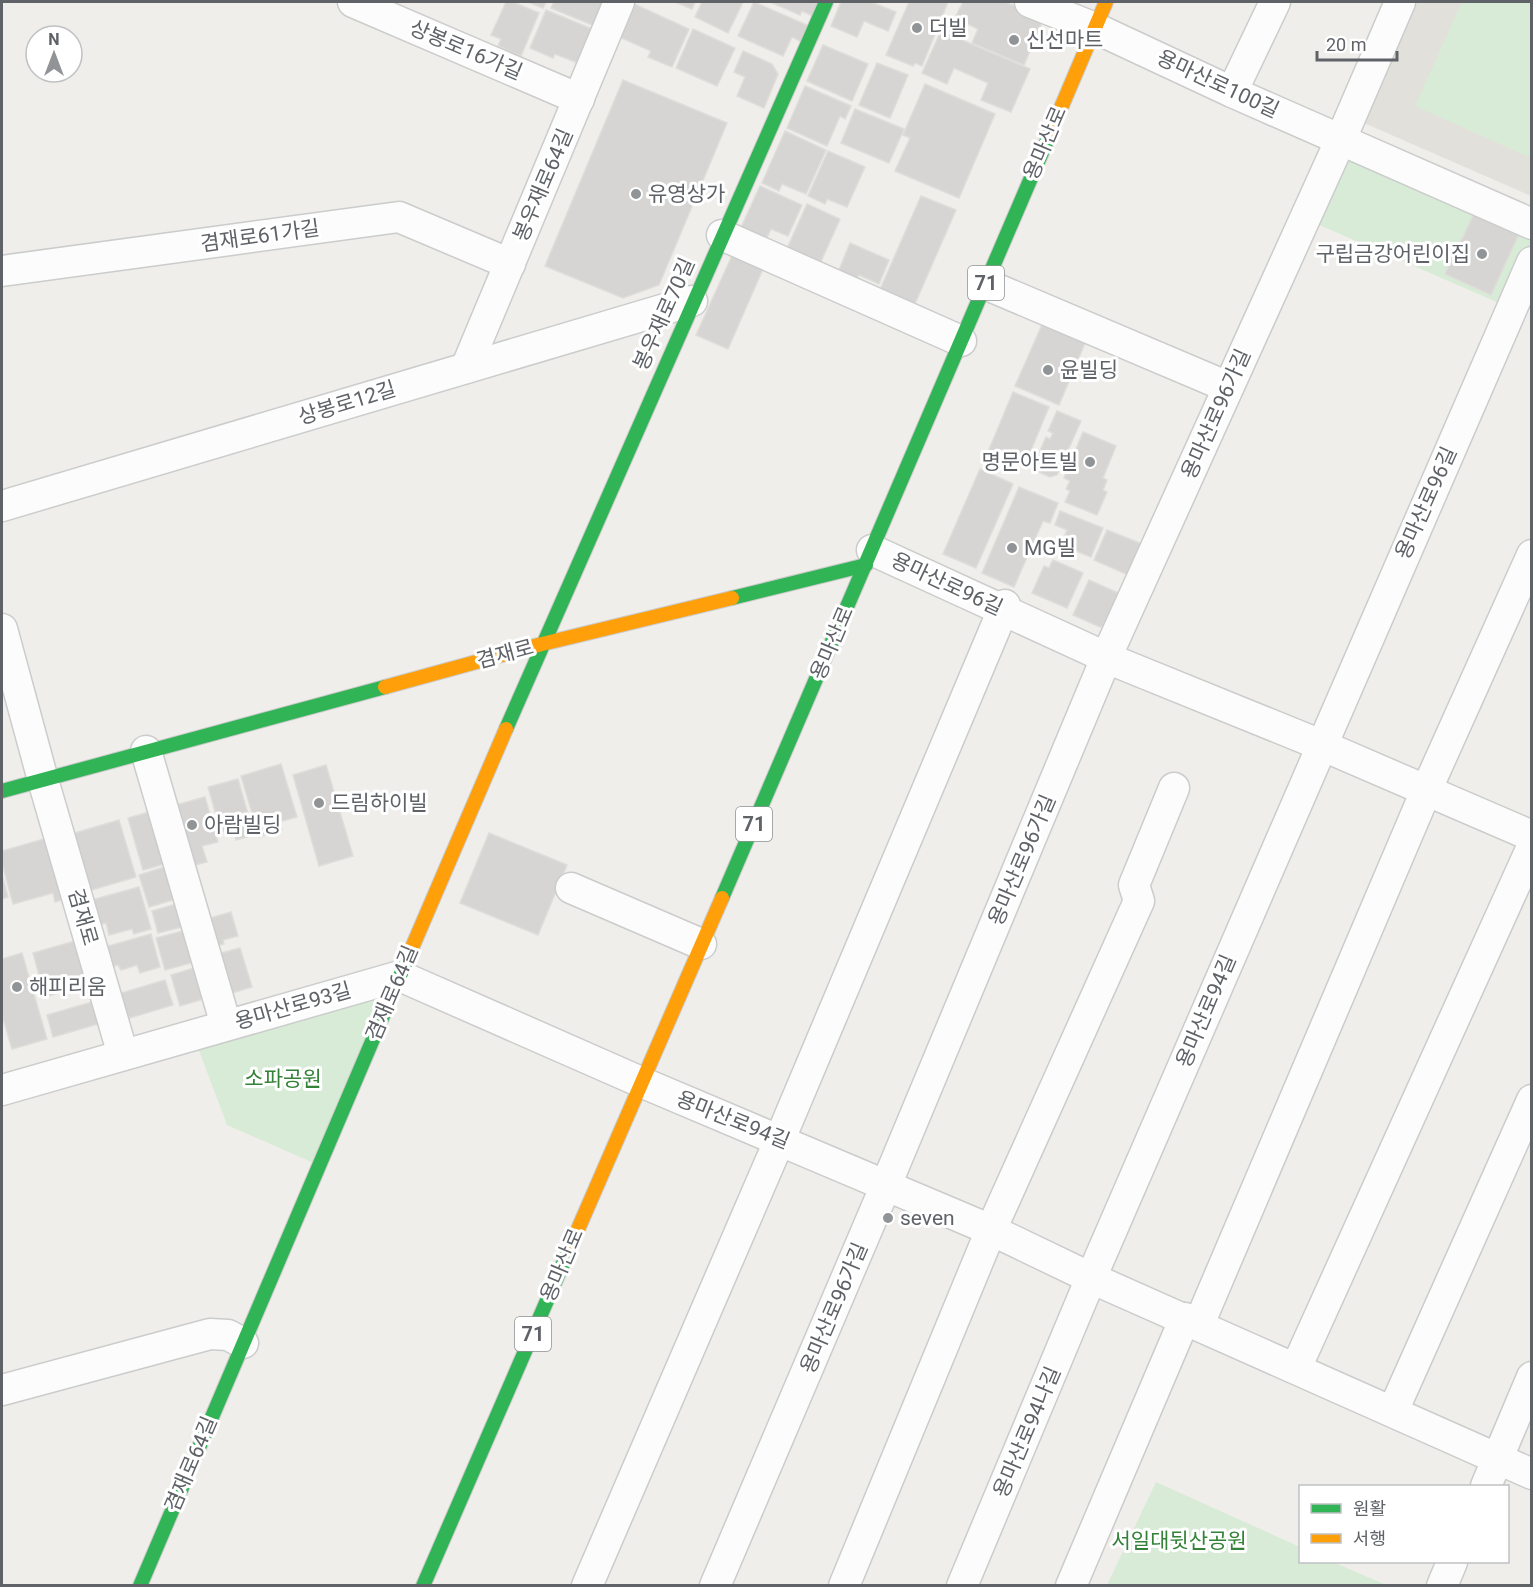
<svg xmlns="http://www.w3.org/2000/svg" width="1533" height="1587" font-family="Roboto,'Noto Sans KR',sans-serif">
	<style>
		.education { fill: #e2e0da }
		.green { fill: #d8ebd6 }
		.building { fill: #d6d5d3; stroke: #deddd9; stroke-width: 1.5 }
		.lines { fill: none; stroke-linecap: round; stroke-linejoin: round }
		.street-casing { stroke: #cbcccc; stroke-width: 33 }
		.fast-casing { stroke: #cacacb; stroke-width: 16 }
		.slow-casing { stroke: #cacacb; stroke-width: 16 }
		.street { stroke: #fdfcfc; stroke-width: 30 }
		.fast { stroke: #30b455; stroke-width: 14 }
		.slow { stroke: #ff9f0a; stroke-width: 14 }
		.poi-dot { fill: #919496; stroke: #fff; stroke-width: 2 }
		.labels { text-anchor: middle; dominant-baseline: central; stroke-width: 6; stroke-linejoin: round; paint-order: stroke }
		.shield { fill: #fff; stroke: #8f9295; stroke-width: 1.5 }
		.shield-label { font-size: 20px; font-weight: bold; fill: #5f6368 }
		.poi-label { font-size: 21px; fill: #5f6368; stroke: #fff; text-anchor: start }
		.street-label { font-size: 21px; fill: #5f6368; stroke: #fff }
		.park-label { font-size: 21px; fill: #348238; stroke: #fff }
	</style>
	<rect width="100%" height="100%" fill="#efeeea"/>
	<polygon class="education" points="1417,2 1531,2 1531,196 1364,123"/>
	<g class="green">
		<polygon points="1462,2 1531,2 1531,158 1415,106"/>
		<polygon points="1346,157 1531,237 1531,246 1506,306 1317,224"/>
		<polygon points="396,980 316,1164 227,1125 194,1037"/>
		<polygon points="1156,1482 1300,1547 1300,1562 1333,1562 1386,1585 1107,1585"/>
	</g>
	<g class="building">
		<polygon points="506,2 513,2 539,13 521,56 498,46 501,39 491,35"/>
		<polygon points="528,2 546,2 543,8"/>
		<polygon points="554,2 608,2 597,27 551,8"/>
		<polygon points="630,2 689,29 672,67 648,57 651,51 615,35"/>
		<polygon points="675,2 695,2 692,9"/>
		<polygon points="702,2 743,2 728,33 695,17"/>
		<polygon points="754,2 809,26 802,42 792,37 783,56 738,36"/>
		<polygon points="770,2 819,2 813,16 802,11 800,15"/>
		<polygon points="841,2 871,2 896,12 888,31 864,21 857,37 831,26"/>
		<polygon points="909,2 948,2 922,66 915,63 913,66 886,55"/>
		<polygon points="963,2 1005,2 1044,18 1024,65 972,43 978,29 955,18"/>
		<polygon points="546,10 597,31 583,65 555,54 553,58 530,48"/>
		<polygon points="693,29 735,48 717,86 676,68"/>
		<polygon points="941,31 1030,69 1011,112 981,100 988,83 954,68 947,84 922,73"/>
		<polygon points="823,45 868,64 852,101 807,81"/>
		<polygon points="743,51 772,64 778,74 764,108 737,96 745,77 734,72"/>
		<polygon points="877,63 908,75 890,118 859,105"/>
		<polygon points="623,80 727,123 659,285 623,298 545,266"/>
		<polygon points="925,84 995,114 959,198 895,171 910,138 903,135"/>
		<polygon points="805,86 851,106 845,119 840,116 827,146 787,128"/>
		<polygon points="855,109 904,129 889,163 841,143"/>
		<polygon points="785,131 826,150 806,194 782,184 779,191 762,183"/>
		<polygon points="828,151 865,167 847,207 827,199 825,204 808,196"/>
		<polygon points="760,186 802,205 788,236 771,229 764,244 739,232"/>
		<polygon points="921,196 956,210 914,306 879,292"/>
		<polygon points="807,204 840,219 818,268 785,253"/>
		<polygon points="1474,214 1519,234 1491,295 1445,274"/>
		<polygon points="850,243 889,260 879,284 859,275 857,278 839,270"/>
		<polygon points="735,249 766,262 728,349 696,335"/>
		<polygon points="1045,318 1088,336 1059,405 1015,386"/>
		<polygon points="1013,392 1049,407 1024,467 988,452"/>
		<polygon points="1057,411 1081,421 1057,475 1050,477 1032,469 1046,437 1050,439 1053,433 1048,431"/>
		<polygon points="1083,432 1116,446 1103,478 1107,480 1103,490 1107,492 1097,515 1065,502 1070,491 1066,489 1070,481 1064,478"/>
		<polygon points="980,469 1013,484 976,568 943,554"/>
		<polygon points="1019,487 1058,503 1050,523 1043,521 1014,587 982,573"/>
		<polygon points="1060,511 1103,528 1091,557 1061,545 1067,530 1055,525"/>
		<polygon points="1107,530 1147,546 1133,577 1094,560"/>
		<polygon points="1053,560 1083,573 1067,608 1032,593 1044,566 1049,568"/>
		<polygon points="1089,580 1127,597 1116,621 1100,627 1073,615"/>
		<polygon points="281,764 297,817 279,822 282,830 259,837 241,776"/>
		<polygon points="326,765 353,856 319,866 293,775"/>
		<polygon points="238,779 254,835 236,840 233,829 221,832 208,787"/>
		<polygon points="205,797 218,842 202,846 207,862 183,868 165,808"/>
		<polygon points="153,811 168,863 143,870 128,818"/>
		<polygon points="119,820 136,877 88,891 71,834"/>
		<polygon points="489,833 567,865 538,935 460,903"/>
		<polygon points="51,837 68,898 55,902 53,893 13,904 2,863 2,851"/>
		<polygon points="174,864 183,897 149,907 139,875"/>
		<polygon points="2,875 8,897 2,899"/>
		<polygon points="139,887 151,929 134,934 132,929 109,935 106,923 91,927 84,902"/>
		<polygon points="183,902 190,925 158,933 152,911"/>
		<polygon points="231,912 238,936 223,940 224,944 207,948 200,921"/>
		<polygon points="190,929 198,961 165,970 156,938"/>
		<polygon points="151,934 160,967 140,973 137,965 121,970 118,965 111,967 105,947"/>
		<polygon points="82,939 94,983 75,989 74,983 67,985 68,990 45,997 33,953"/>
		<polygon points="240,948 252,987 222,996 210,956"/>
		<polygon points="22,953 47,1039 12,1049 2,1015 2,959"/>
		<polygon points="201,966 210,997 180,1006 171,975"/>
		<polygon points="165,980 173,1005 123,1020 115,995"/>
		<polygon points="99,1000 105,1022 53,1037 47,1015"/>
	</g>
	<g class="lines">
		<g class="street-casing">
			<g id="street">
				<polyline points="353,2 579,99"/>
				<polyline points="1030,2 1095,28 1232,92 1532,224"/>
				<polyline points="1232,92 1275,2"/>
				<polyline points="722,235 961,341"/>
				<polyline points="2,271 399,217 510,264"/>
				<polyline points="985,284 1228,387"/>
				<polyline points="466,368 619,2"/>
				<polyline points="2,506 692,301"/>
				<polyline points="872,550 1114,661 1321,745 1532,836"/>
				<polyline points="2,629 43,780 123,1055"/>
				<polyline points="146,751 226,1025"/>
				<polyline points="571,888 701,944"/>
				<polyline points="2,1090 400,976 641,1082 991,1230 1091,1278 1532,1474"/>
				<polyline points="1199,1324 1426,791 1532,555"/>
				<polyline points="1296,1368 1532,847"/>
				<polyline points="2,1390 210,1334 228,1335 243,1343"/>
				<polyline points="1393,1411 1532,1100"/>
				<polyline points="1486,1486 1532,1377"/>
				<polyline points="587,1586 780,1139 1005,605"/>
				<polyline points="715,1586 886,1185 1109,651 1341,139 1400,2"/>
				<polyline points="844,1586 991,1230 1139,901 1134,885 1174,788"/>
				<polyline points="962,1586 1091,1278 1532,262"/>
				<polyline points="1071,1586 1185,1318"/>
				<polyline points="1442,1586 1452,1562"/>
			</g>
		</g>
		<g class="fast-casing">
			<g id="fast">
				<polyline points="732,598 866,565"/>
				<polyline points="506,729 826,2"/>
				<polyline points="2,791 385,687"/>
				<polyline points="722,898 1052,129"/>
				<polyline points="140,1586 411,950"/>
				<polyline points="423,1586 572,1243"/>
			</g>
		</g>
		<g class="slow-casing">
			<g id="slow">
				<polyline points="1052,129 1106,2"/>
				<polyline points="385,687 542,644 732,598"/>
				<polyline points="411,950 506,729"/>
				<polyline points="572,1243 722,898"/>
			</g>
		</g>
		<use href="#street" class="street"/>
		<use href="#fast" class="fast"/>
		<use href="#slow" class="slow"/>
	</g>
	<g class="poi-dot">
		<circle cx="917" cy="28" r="6"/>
		<circle cx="1014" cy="40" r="6"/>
		<circle cx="636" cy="194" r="6"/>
		<circle cx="1482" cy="254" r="6"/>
		<circle cx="1048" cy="370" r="6"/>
		<circle cx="1090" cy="462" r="6"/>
		<circle cx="1012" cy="548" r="6"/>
		<circle cx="319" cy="803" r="6"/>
		<circle cx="192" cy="825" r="6"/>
		<circle cx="17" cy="987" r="6"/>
		<circle cx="888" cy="1218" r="6"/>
	</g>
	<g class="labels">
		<g class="shield">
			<rect x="968" y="266" width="36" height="34" rx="4.5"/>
			<rect x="736" y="807" width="36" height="34" rx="4.5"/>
			<rect x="515" y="1317" width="36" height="34" rx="4.5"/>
		</g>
		<g class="shield-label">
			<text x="986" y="283">71</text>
			<text x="754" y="824">71</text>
			<text x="533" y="1334">71</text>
		</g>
		<g class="poi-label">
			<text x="929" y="28">더빌</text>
			<text x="1026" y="40">신선마트</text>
			<text x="648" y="194">유영상가</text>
			<text x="1470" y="254" text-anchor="end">구립금강어린이집</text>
			<text x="1060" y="370">윤빌딩</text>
			<text x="1078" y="462" text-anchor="end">명문아트빌</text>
			<text x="1024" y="548">MG빌</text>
			<text x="331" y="803">드림하이빌</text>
			<text x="204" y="825">아람빌딩</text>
			<text x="29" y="987">해피리움</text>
			<text x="900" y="1218">seven</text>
		</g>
		<g class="street-label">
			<text transform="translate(466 50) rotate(23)">상봉로16가길</text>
			<text transform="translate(1218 84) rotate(25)">용마산로100길</text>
			<text transform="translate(1045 143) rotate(-67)">용마산로</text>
			<text transform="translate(543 185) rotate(-67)">봉우재로64길</text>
			<text transform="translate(260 236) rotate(-8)">겸재로61가길</text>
			<text transform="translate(664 314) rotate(-66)">봉우재로70길</text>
			<text transform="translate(347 403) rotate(-17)">상봉로12길</text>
			<text transform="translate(1216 414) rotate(-66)">용마산로96가길</text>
			<text transform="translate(1426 503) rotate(-66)">용마산로96길</text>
			<text transform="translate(947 584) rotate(25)">용마산로96길</text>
			<text transform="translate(832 643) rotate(-67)">용마산로</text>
			<text transform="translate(505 654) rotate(-15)">겸재로</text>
			<text transform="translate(1022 860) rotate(-67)">용마산로96가길</text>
			<text transform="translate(83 917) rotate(74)">겸재로</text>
			<text transform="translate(392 993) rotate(-67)">겸재로64길</text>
			<text transform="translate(293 1006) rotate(-16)">용마산로93길</text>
			<text transform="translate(1206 1011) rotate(-67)">용마산로94길</text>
			<text transform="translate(733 1120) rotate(22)">용마산로94길</text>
			<text transform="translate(562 1265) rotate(-67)">용마산로</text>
			<text transform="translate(834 1308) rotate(-67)">용마산로96가길</text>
			<text transform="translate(1027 1432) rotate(-67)">용마산로94나길</text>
			<text transform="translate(191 1464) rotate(-67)">겸재로64길</text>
		</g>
		<g class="park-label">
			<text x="283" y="1079">소파공원</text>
			<text x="1179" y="1541">서일대뒷산공원</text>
		</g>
	</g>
	<rect width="1533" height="1587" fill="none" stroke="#5f6368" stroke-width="6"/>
	<rect x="1299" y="1485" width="210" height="78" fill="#ffffff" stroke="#bfc1c3" stroke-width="1.5"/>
	<rect x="1311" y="1504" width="30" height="9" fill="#30b455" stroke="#bfc1c3" stroke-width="1.5"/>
	<text x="1353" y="1515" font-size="18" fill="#5f6368">원활</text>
	<rect x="1311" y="1534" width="30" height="9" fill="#ff9f0a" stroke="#bfc1c3" stroke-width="1.5"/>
	<text x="1353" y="1545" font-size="18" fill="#5f6368">서행</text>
	<g transform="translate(54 54)"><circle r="28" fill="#ffffff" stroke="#bfc1c3" stroke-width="1.5"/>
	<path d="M0-4.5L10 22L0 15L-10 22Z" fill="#919496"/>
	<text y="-9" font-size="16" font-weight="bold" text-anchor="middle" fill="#5f6368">N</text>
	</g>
	<path d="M1317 51v9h80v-9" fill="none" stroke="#5f6368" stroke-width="3"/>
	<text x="1326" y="51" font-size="18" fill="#5f6368" stroke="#ffffff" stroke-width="4.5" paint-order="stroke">20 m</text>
</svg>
